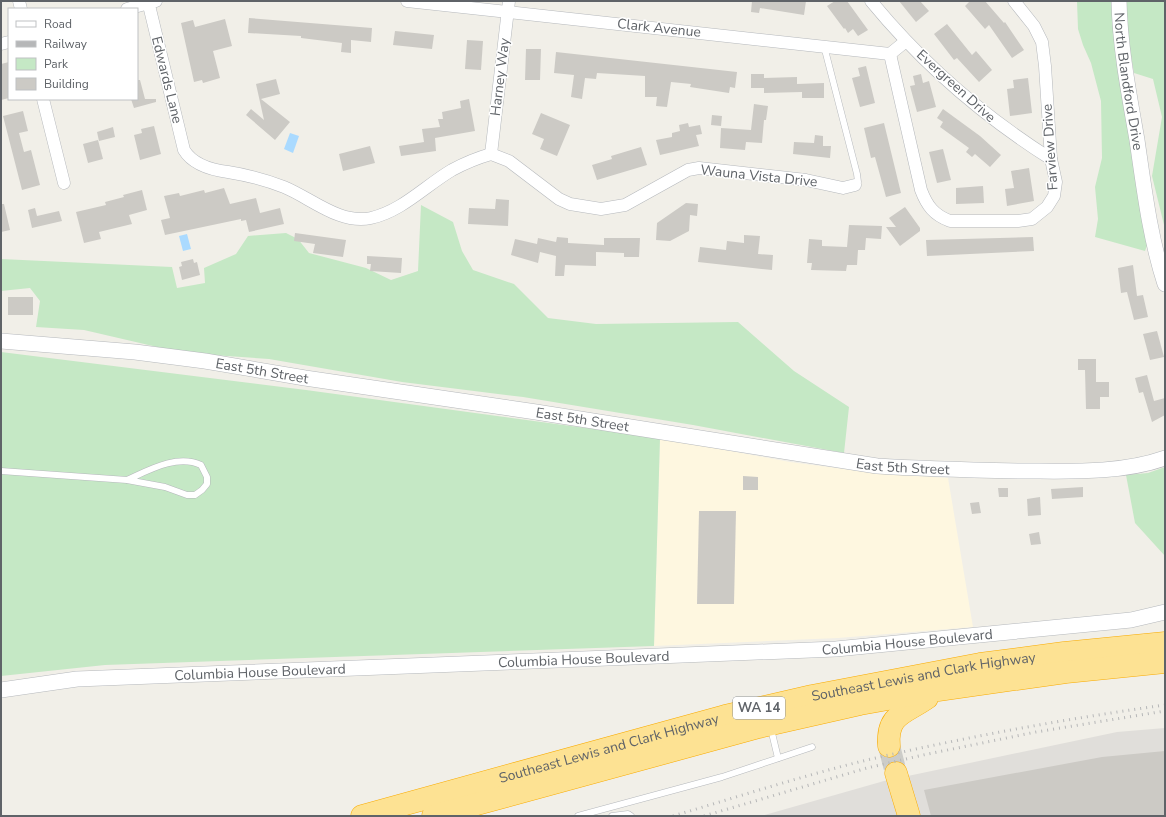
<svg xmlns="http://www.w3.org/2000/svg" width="1166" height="817" font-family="'Nunito Sans',sans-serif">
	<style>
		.commercial { fill: #fef7e0 }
		.industrial { fill: #e0deda }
		.green { fill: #c5e8c5 }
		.water { fill: #aadaff }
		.building { fill: #cccac5 }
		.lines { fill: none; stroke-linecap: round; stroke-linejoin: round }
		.motorway-tunnel { stroke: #ccccc8; stroke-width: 22; stroke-dasharray: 22 11; stroke-linecap: butt }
		.service-casing { stroke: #b5b8bc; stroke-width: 7 }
		.minor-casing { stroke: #b5b8bc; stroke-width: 13 }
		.tertiary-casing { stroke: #b5b8bc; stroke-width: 16 }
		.motorway-casing { stroke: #f9ab00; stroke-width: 23 }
		.service { stroke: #fff; stroke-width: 6 }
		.minor { stroke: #fff; stroke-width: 12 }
		.tertiary { stroke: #fff; stroke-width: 15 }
		.motorway { stroke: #fde293; stroke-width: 22 }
		.rail { stroke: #b6b7b8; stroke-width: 3; stroke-dasharray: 1 5; stroke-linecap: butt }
		.labels { text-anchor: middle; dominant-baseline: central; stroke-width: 3; stroke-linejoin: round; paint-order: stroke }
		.shield { fill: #fff; stroke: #8f9295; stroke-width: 1 }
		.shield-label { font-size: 13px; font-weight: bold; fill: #5f6368 }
		.street-label { font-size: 14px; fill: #5f6368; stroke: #fff }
	</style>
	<rect width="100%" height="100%" fill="#f1efe8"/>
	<polygon class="commercial" points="660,438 790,462 882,474 948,478 973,627 838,638 654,646"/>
	<polygon class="industrial" points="1165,728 1165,816 761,816 884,781 1117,732"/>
	<g class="green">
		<polygon points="1077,1 1115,1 1148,243 1145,251 1095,237 1098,219 1095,187 1102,158 1101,101 1091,63 1083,45 1078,29"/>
		<polygon points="1127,1 1165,1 1165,229 1152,176 1162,117 1153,79 1134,73 1125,22"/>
		<polygon points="421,205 453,222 462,251 473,270 514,284 548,318 596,324 738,322 794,371 849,407 844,453 693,425 523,397 402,382 269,359 183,353 84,330 36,327 40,301 30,288 1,291 1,259 172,267 177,288 205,283 204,268 236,254 248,236 286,233 298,239 309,253 366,268 391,280 418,271"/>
		<polygon points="1,352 306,390 660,438 654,646 105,665 1,676"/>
		<polygon points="1165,467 1165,556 1135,523 1126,475 1148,473"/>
	</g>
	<g class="water">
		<polygon points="290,133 299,136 293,153 284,149"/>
		<polygon points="187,234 191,249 183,251 179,236"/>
	</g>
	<g class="building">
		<polygon points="752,1 806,1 804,15 760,8 759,13 751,12"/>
		<polygon points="835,1 847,1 868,30 858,36 853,29 848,33 845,28 844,29 827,6"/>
		<polygon points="899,1 920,1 929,11 916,22"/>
		<polygon points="970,1 985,1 1004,23 1005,22 1024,50 1012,58 989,25 985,29 965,6"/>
		<polygon points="249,18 372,28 371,42 351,40 351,53 341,52 342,43 301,38 301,36 248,33"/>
		<polygon points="225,19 232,46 213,51 220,78 203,83 202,80 194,82 181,23 193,20 195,27"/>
		<polygon points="947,24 972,55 976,51 992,70 979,82 957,58 954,60 934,34"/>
		<polygon points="395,31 434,35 432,49 393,45"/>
		<polygon points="467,40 483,41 481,70 465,69"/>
		<polygon points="526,49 541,49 540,80 525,80"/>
		<polygon points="556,52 737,72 735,88 730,87 729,93 690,87 691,84 671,82 667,107 656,106 657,97 645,97 645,76 597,73 596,79 585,78 582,99 571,97 574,75 554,73"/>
		<polygon points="9,62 9,98 1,100 1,64"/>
		<polygon points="866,66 875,103 860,107 852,78 860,76 858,68"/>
		<polygon points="751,74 764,74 764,78 797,77 797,84 824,83 824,98 802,98 802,92 764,93 764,88 751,88"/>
		<polygon points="921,74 923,83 929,81 936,107 917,112 910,86 915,85 913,76"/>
		<polygon points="1028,78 1032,113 1010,116 1007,89 1014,88 1013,80"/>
		<polygon points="276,79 280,94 261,99 290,122 275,140 246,115 251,109 264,120 256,84"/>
		<polygon points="137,80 140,80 145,99 156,99 156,102 134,108 131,99 137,99"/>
		<polygon points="469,99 475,131 435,138 436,151 401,156 399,146 424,142 422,129 440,127 438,119 443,119 442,112 461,108 460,101"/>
		<polygon points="754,104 768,106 766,120 764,120 762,143 746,142 745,150 720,148 721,128 751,130"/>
		<polygon points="943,109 980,136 1001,155 990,167 975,154 972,157 966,152 969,148 940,127 943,122 937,118"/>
		<polygon points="23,111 28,131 19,133 24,152 31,150 40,185 22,190 3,116"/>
		<polygon points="541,113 570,125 557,156 540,149 544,139 532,134"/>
		<polygon points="712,115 722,116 721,126 711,125"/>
		<polygon points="688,123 689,127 700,125 702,134 696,135 699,146 660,155 656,140 672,137 672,133 680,131 679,125"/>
		<polygon points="884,123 901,193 886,197 875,157 871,158 864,128"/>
		<polygon points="154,126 161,154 140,160 134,135 142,133 141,129"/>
		<polygon points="113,127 115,137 99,141 97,132"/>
		<polygon points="815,135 823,136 823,146 831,146 830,158 793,154 794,142 814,143"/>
		<polygon points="98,140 103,159 88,163 83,144"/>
		<polygon points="370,146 375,163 343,171 339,154"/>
		<polygon points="641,147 647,165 597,180 592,165 612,159 611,156"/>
		<polygon points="943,149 951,180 937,183 929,152"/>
		<polygon points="1029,168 1034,201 1007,206 1005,189 1014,188 1011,171"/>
		<polygon points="983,186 984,203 956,204 956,188"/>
		<polygon points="224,188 230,204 256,198 260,213 280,208 284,224 249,232 246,220 241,221 241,219 165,235 161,220 170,218 164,196 179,193 180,196 204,190 205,193"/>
		<polygon points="142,190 147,210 129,215 132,224 99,232 101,239 84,243 76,212 106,205 105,202 124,197 123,195"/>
		<polygon points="496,199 509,200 508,226 468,224 469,208 495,209"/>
		<polygon points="686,203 698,204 697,216 690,215 689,231 670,241 656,240 657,223"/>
		<polygon points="1,204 4,204 10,230 1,232"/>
		<polygon points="905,207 920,228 920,231 900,246 886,227 896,227 889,218"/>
		<polygon points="35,208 37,216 59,211 62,221 32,228 28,210"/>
		<polygon points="849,225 882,226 881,239 866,238 865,250 858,250 857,265 847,265 846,271 811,270 812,263 807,263 809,239 822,240 822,246 847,247"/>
		<polygon points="295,233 346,240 343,257 313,253 315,244 294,241"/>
		<polygon points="744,235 760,236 758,254 773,255 772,270 698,262 700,247 726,250 727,241 744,243"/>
		<polygon points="557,237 568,238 568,243 604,245 604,238 640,238 639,257 624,257 624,253 596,252 596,266 565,265 564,276 555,276 556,256 540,252 538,263 511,255 515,239 537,244 538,238 556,242"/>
		<polygon points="1033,237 1034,251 927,256 926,240"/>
		<polygon points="367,256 402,258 401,273 370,271 371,264 367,264"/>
		<polygon points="193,259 194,263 197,262 200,275 182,280 179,267 182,266 181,262"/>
		<polygon points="1133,265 1137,296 1143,295 1148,317 1134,320 1127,292 1121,293 1118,268"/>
		<rect x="8" y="297" width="25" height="18"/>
		<polygon points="1157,331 1164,357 1150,360 1143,334"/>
		<polygon points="1078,359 1096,359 1096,382 1109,382 1109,397 1100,397 1100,409 1086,409 1085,370 1078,370"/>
		<polygon points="1147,375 1154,401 1165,398 1165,415 1152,422 1143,392 1139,393 1135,378"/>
		<polygon points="743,476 758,477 758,490 743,490"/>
		<polygon points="1083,487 1083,497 1052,499 1051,489"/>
		<polygon points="998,488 1008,488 1008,497 999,497"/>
		<polygon points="1040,497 1041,515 1028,516 1027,499"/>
		<polygon points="979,502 981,513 972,514 970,503"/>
		<polygon points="699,511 736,511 734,604 697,604"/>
		<polygon points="1039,532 1041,544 1031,545 1029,534"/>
		<polygon points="1165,751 1165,816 931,816 924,790 1102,757"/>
	</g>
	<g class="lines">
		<polyline class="motorway-tunnel" points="889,746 896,773"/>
		<g class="service-casing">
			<g id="service">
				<polyline points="824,46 857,174 858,182 855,185"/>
				<path d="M1 471 127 480 165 487 187 495H195L202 490 207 484V477L201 465C177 454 149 470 127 480"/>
				<polyline points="771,729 778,758"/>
				<polyline points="578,816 722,777 812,747"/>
				<polyline points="612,816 628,814 631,816"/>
			</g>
		</g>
		<g class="minor-casing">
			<g id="minor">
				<polyline points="19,1 21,9"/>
				<path d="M148 1 184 150C193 165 212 170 228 172 247 175 266 180 284 187 311 198 340 225 371 218 402 211 425 186 452 170 465 163 477 158 491 154L509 161 559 199 570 204 601 209 625 205 688 170 699 168 806 180 843 188 855 185"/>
				<polyline points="407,1 890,54 906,41"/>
				<path d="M871 1C922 63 983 116 1051 159"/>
				<polyline points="127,9 156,1"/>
				<polyline points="1,44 9,42"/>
				<path d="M890 54 921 190C927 206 934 215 950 221H1018L1032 219 1047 207 1054 196 1056 182 1051 159 1045 66 1042 42 1034 26 1014 1"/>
				<polyline points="43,99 64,183"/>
				<polyline points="491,154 509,1"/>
			</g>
		</g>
		<g class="tertiary-casing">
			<g id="tertiary">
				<path id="s1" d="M1119 1C1120 48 1129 94 1137 140 1144 188 1150 238 1165 284"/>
				<path id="s2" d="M1 341 135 352 205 361 305 378 536 412 877 466C924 469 972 470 1020 471 1067 471 1120 474 1165 458"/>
				<path id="s3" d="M1 690 77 679 836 649 1131 620 1165 612"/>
			</g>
		</g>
		<g class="motorway-casing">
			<g id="motorway">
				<path d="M889 746C886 714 906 713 927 698"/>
				<polyline points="896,773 909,816"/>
				<path id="s4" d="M362 816 725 716 812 696 980 664 1064 653 1165 643"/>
				<polyline points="433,816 759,727 860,704 938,690 1066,672 1165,662"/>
			</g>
		</g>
		<use href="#service" class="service"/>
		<use href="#minor" class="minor"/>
		<use href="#tertiary" class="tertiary"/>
		<use href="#motorway" class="motorway"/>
		<g class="rail">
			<path d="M673 816C737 797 802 776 867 760 966 737 1065 719 1165 705"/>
			<polyline points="704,816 867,768 923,755 1036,732 1165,711"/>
		</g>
	</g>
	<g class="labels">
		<rect class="shield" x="733" y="697" width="52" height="22" rx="3"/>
		<g class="shield-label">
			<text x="759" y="708">WA 14</text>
		</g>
		<g class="street-label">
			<text transform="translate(659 28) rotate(6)">Clark Avenue</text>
			<text transform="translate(500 77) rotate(-83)">Harney Way</text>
			<text transform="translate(167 80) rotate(76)">Edwards Lane</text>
			<text stroke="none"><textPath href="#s1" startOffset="81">North Blandford Drive</textPath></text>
			<text transform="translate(956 86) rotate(42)">Evergreen Drive</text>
			<text transform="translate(1050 147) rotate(-94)">Farview Drive</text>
			<text transform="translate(759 176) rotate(6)">Wauna Vista Drive</text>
			<text stroke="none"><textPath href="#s2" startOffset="263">East 5th Street</textPath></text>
			<text stroke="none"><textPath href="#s2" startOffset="587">East 5th Street</textPath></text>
			<text stroke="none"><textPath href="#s2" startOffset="911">East 5th Street</textPath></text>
			<text stroke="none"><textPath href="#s3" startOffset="908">Columbia House Boulevard</textPath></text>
			<text stroke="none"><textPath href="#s3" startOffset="584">Columbia House Boulevard</textPath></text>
			<text stroke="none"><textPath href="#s3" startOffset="260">Columbia House Boulevard</textPath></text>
			<text stroke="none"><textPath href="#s4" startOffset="579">Southeast Lewis and Clark Highway</textPath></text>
			<text stroke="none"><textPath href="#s4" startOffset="256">Southeast Lewis and Clark Highway</textPath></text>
		</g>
	</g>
	<rect width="1166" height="817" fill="none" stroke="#5f6368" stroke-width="4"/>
	<rect x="8" y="8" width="130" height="92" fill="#ffffff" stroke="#bfc1c3"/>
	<rect x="16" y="21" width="20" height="6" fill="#ffffff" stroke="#bfc1c3"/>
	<text x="44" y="28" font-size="12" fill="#5f6368">Road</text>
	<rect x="16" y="41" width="20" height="6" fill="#b6b7b8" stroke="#bfc1c3"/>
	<text x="44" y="48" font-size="12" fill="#5f6368">Railway</text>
	<rect x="16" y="58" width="20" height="12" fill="#c5e8c5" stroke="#bfc1c3"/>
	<text x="44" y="68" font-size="12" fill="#5f6368">Park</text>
	<rect x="16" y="78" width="20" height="12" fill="#cccac5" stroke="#bfc1c3"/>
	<text x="44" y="88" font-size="12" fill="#5f6368">Building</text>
</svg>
